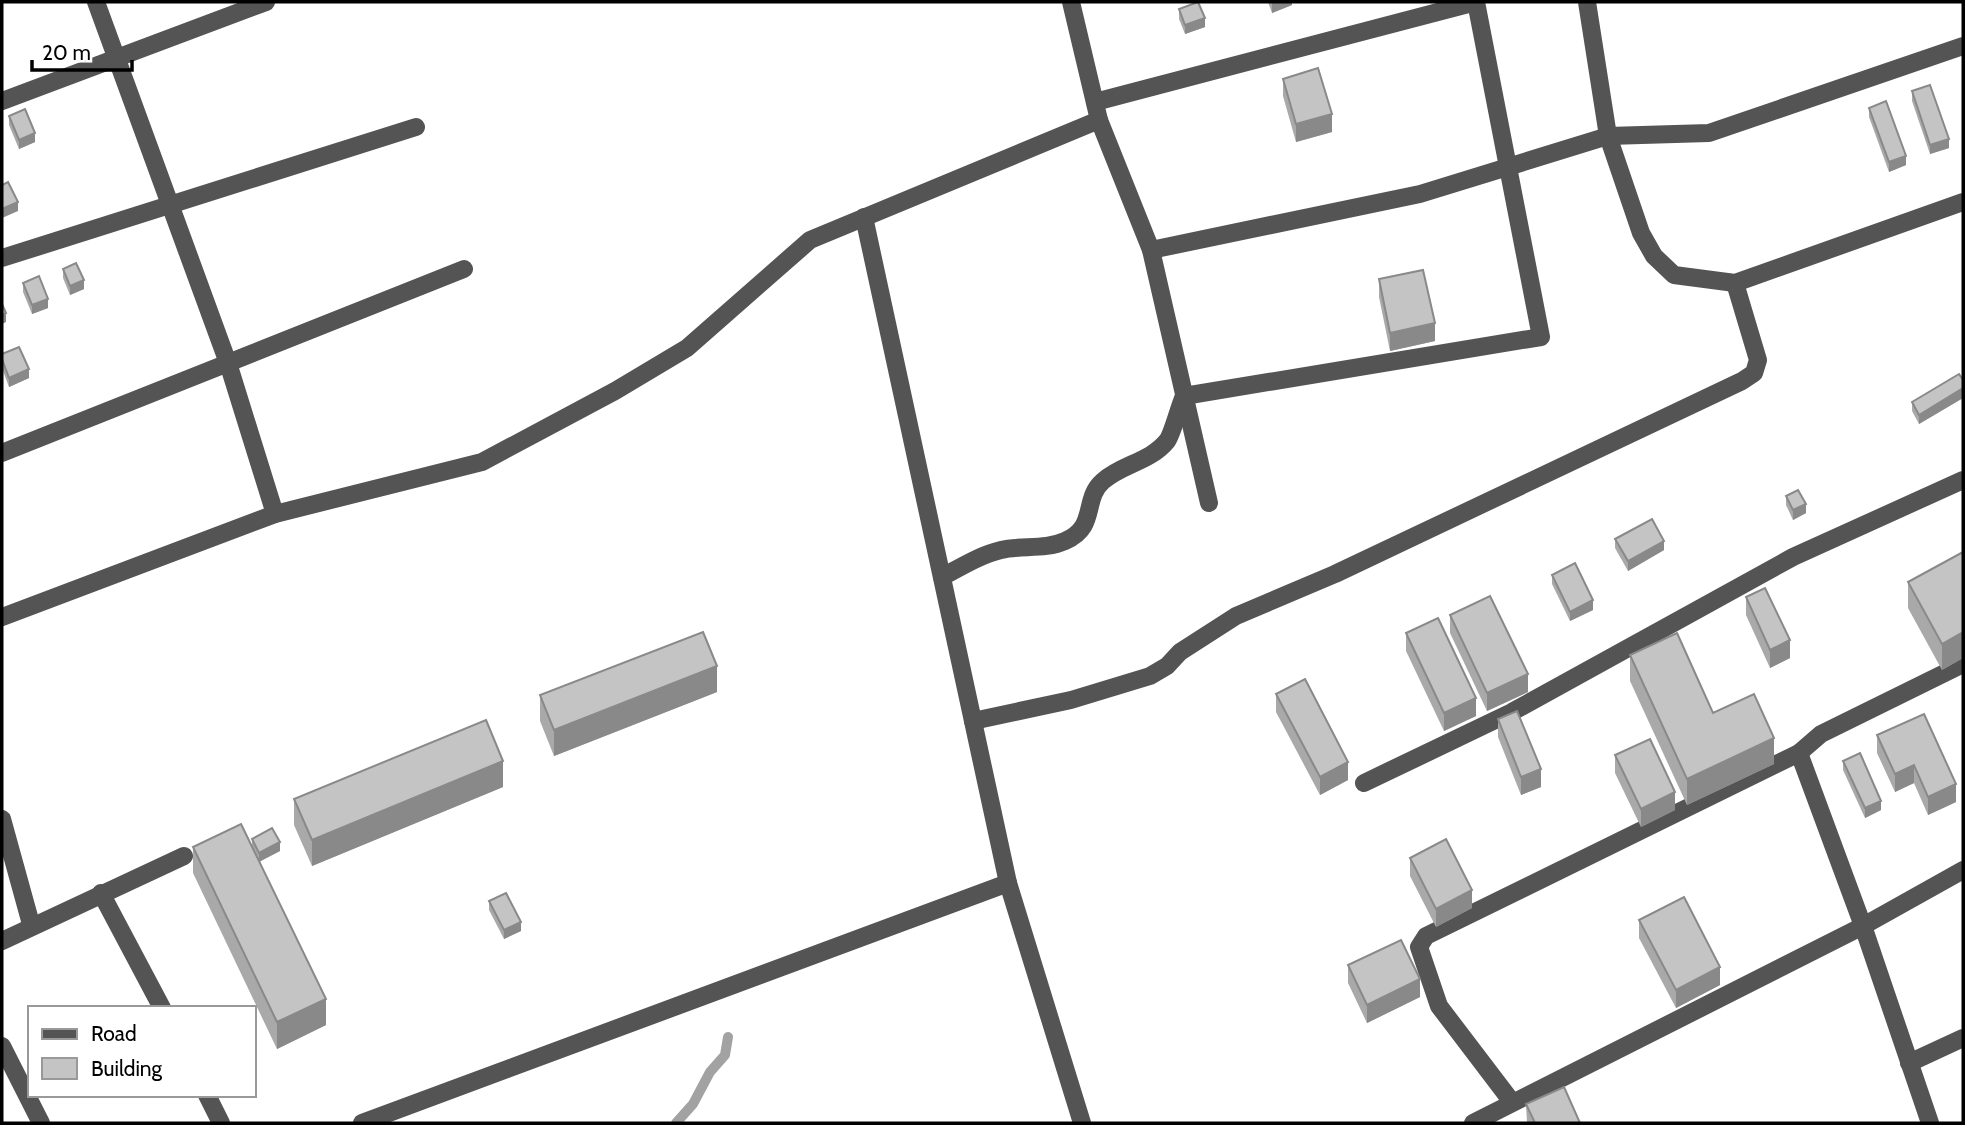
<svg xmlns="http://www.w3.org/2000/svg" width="1965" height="1125" font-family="Cabin,sans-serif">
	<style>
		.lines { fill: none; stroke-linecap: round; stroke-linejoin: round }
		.stream { stroke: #a2a2a2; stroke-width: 10 }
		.minor { stroke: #545454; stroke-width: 18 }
		.wall { fill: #a9a9a9 }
		.shaded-wall { fill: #898989 }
		.building { fill: #c4c4c4; stroke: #898989; stroke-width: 2 }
	</style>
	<rect width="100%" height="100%" fill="#fff"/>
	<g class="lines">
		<polyline class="stream" points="676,1123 693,1104 710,1072 725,1055 728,1037"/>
		<g class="minor">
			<polyline points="96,2 228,363 275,514"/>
			<polyline points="1071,2 1099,120 1151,250 1209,503"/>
			<polyline points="1587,2 1608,136 1641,233 1654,256 1674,275 1735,283 1963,202"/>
			<polyline points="2,101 266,2"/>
			<polyline points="864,217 1008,883 1082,1123"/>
			<polyline points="1151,250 1420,194 1608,136 1709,133 1963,46"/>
			<polyline points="2,258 416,127"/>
			<polyline points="2,453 464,269"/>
			<path d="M942 577C961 567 980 555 1001 550 1021 545 1045 550 1065 541 1098 527 1082 499 1103 481 1122 464 1150 462 1167 441 1172 435 1179 407 1184 396L1541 337 1476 2 1095 102"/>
			<polyline points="2,617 275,514 482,462 615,391 687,348 810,240 1099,120"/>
			<polyline points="973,721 1071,700 1150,676 1167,666 1180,652 1236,616 1335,574 1742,381 1754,373 1758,360 1735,283"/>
			<polyline points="1799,753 1863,926 1963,870"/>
			<polyline points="1364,783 1512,712 1793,557 1963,480"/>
			<polyline points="2,819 31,924"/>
			<polyline points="101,893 162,1008"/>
			<polyline points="2,941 184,856"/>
			<polyline points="2,1046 41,1123"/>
			<polyline points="1909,1063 1963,1038"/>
			<polyline points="207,1095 221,1123"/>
			<polyline points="1512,1102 1439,1006 1419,947 1426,936 1799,753 1821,734 1963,664"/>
			<polyline points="362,1123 1008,883"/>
			<polyline points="1473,1123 1863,926 1930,1123"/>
		</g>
	</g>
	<g class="wall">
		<polygon points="1268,2 1292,2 1292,5 1272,13"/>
		<polygon points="1179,9 1205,27 1185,34 1179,19"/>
		<polygon points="1283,79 1332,132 1296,142 1283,96"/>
		<polygon points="1912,91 1949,148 1930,154 1912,101"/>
		<polygon points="1869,108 1906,165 1889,172 1869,117"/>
		<polygon points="9,116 35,142 19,149 9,125"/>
		<polygon points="63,269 84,289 70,295 63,278"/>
		<polygon points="1379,279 1435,341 1390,351 1379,297"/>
		<polygon points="23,283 48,308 32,314 23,292"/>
		<polygon points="2,354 29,378 9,387 2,368"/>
		<polygon points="1963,380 1963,398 1919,424 1912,411 1912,402"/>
		<polygon points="1786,496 1806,513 1793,520 1786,505"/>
		<polygon points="1615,539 1664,550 1628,571 1615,548"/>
		<polygon points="1963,552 1963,658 1942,670 1908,608 1908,582"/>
		<polygon points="1552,575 1593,610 1570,621 1552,584"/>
		<polygon points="1746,597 1790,658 1770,668 1746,615"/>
		<polygon points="1450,615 1528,692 1487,711 1450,633"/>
		<polygon points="1406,633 1476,716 1444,731 1406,651"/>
		<polygon points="1630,655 1713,713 1774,764 1687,805 1630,681"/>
		<polygon points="717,692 554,756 540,721 540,695"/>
		<polygon points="1276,694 1348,780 1320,795 1276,712"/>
		<polygon points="1924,714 1956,802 1928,815 1914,783 1895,792 1877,753 1877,735"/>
		<polygon points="1498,719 1541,787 1521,795 1498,737"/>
		<polygon points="1615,755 1675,810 1641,827 1615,773"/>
		<polygon points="1843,761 1881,810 1865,818 1843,770"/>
		<polygon points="503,787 312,866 294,825 294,799"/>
		<polygon points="252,839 280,851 260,861 326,1025 277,1049 193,873 193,847 252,845"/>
		<polygon points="1410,858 1472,908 1436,927 1410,876"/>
		<polygon points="489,901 521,931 504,939 489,910"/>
		<polygon points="1639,920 1720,985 1676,1008 1639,938"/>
		<polygon points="1348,965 1420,997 1367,1023 1348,983"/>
		<polygon points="1526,1104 1580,1123 1527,1123"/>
	</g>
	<g class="shaded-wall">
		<polygon points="1276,2 1292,2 1292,5 1272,13 1272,3"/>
		<polygon points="1205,18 1205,27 1185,34 1185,25"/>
		<polygon points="1332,114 1332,132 1296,142 1296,124"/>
		<polygon points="35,133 35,142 19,149 19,140"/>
		<polygon points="1949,139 1949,148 1930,154 1930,145"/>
		<polygon points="1906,156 1906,165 1889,172 1889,162"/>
		<polygon points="18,202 18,211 2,218 2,209"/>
		<polygon points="84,280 84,289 70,295 70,286"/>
		<polygon points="48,299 48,308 32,314 32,305"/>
		<polygon points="6,313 6,322 2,324 2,315"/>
		<polygon points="1435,323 1435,341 1390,351 1390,333"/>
		<polygon points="29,369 29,378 9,387 9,378"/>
		<polygon points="1963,388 1963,398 1919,424 1919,415"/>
		<polygon points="1806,504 1806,513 1793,520 1793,510"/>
		<polygon points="1664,541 1664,550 1628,571 1628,561"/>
		<polygon points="1593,600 1593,610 1570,621 1570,612"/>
		<polygon points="1963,632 1963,658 1942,670 1942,644"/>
		<polygon points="1790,640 1790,658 1770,668 1770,650"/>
		<polygon points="717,666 717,692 554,756 554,730"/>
		<polygon points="1528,674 1528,692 1487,711 1487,693"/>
		<polygon points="1476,698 1476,716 1444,731 1444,713"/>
		<polygon points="1774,738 1774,764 1687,805 1687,779"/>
		<polygon points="503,761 503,787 312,866 312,840"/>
		<polygon points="1348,762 1348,780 1320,795 1320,777"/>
		<polygon points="1914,765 1914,783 1895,792 1895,774"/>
		<polygon points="1541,769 1541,787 1521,795 1521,777"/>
		<polygon points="1956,784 1956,802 1928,815 1928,797"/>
		<polygon points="1675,792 1675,810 1641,827 1641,809"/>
		<polygon points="1881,801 1881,810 1865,818 1865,808"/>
		<polygon points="280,842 280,851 259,862 259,853"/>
		<polygon points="1472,890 1472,908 1436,927 1436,909"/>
		<polygon points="521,922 521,931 504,939 504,930"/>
		<polygon points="1720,967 1720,985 1676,1008 1676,990"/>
		<polygon points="1420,979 1420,997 1367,1023 1367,1005"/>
		<polygon points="326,999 326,1025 277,1049 277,1022"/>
	</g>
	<g class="building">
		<polygon points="1198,2 1205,18 1185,25 1179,9"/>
		<polygon points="1318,68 1332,114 1296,124 1283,79"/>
		<polygon points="1930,85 1949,139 1930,145 1912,91"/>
		<polygon points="1886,101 1906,156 1889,162 1869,108"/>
		<polygon points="25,109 35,133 19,140 9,116"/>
		<polygon points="8,182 18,202 2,209 2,185"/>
		<polygon points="76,263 84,280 70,286 63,269"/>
		<polygon points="1423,270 1435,323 1390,333 1379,279"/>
		<polygon points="39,276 48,299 32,305 23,283"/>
		<polygon points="2,304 6,313 2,315"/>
		<polygon points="19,347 29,369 9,378 2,359 2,354"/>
		<polygon points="1959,374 1963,380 1963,388 1919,415 1912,402"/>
		<polygon points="1798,490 1806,504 1793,510 1786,496"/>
		<polygon points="1652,519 1664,541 1628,561 1615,539"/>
		<polygon points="1963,552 1963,632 1942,644 1908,582"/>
		<polygon points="1575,563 1593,600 1570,612 1552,575"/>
		<polygon points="1765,588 1790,640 1770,650 1746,597"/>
		<polygon points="1490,596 1528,674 1487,693 1450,615"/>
		<polygon points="1438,618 1476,698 1444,713 1406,633"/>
		<polygon points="703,632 717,666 554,730 540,695"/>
		<polygon points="1677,633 1713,713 1754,694 1774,738 1687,779 1630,655"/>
		<polygon points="1305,679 1348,762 1320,777 1276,694"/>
		<polygon points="1517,711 1541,769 1521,777 1498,719"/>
		<polygon points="1924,714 1956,784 1928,797 1914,765 1895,774 1877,735"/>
		<polygon points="486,720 503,761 312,840 294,799"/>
		<polygon points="1650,739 1675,792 1641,809 1615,755"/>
		<polygon points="1860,753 1881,801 1865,808 1843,761"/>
		<polygon points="241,824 326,999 277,1022 193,847"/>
		<polygon points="272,828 280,842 259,853 252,839"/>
		<polygon points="1446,839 1472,890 1436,909 1410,858"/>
		<polygon points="506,893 521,922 504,930 489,901"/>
		<polygon points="1684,897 1720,967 1676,990 1639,920"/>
		<polygon points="1401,940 1420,979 1367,1005 1348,965"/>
		<polygon points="1564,1087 1580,1123 1535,1123 1526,1104"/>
	</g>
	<rect width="1965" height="1125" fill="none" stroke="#000000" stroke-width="7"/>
	<rect x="28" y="1006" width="228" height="91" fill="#ffffff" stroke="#999999" stroke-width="2"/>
	<rect x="42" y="1029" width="35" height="10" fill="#545454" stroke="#999999" stroke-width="2"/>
	<text x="91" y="1041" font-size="21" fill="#000000">Road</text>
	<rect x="42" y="1058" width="35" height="21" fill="#c4c4c4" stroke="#999999" stroke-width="2"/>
	<text x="91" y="1076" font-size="21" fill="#000000">Building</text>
	<path d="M32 60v10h100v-10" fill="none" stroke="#000000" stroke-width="3.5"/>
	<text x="42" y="60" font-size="21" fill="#000000" stroke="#ffffff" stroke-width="5" paint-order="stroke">20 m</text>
</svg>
